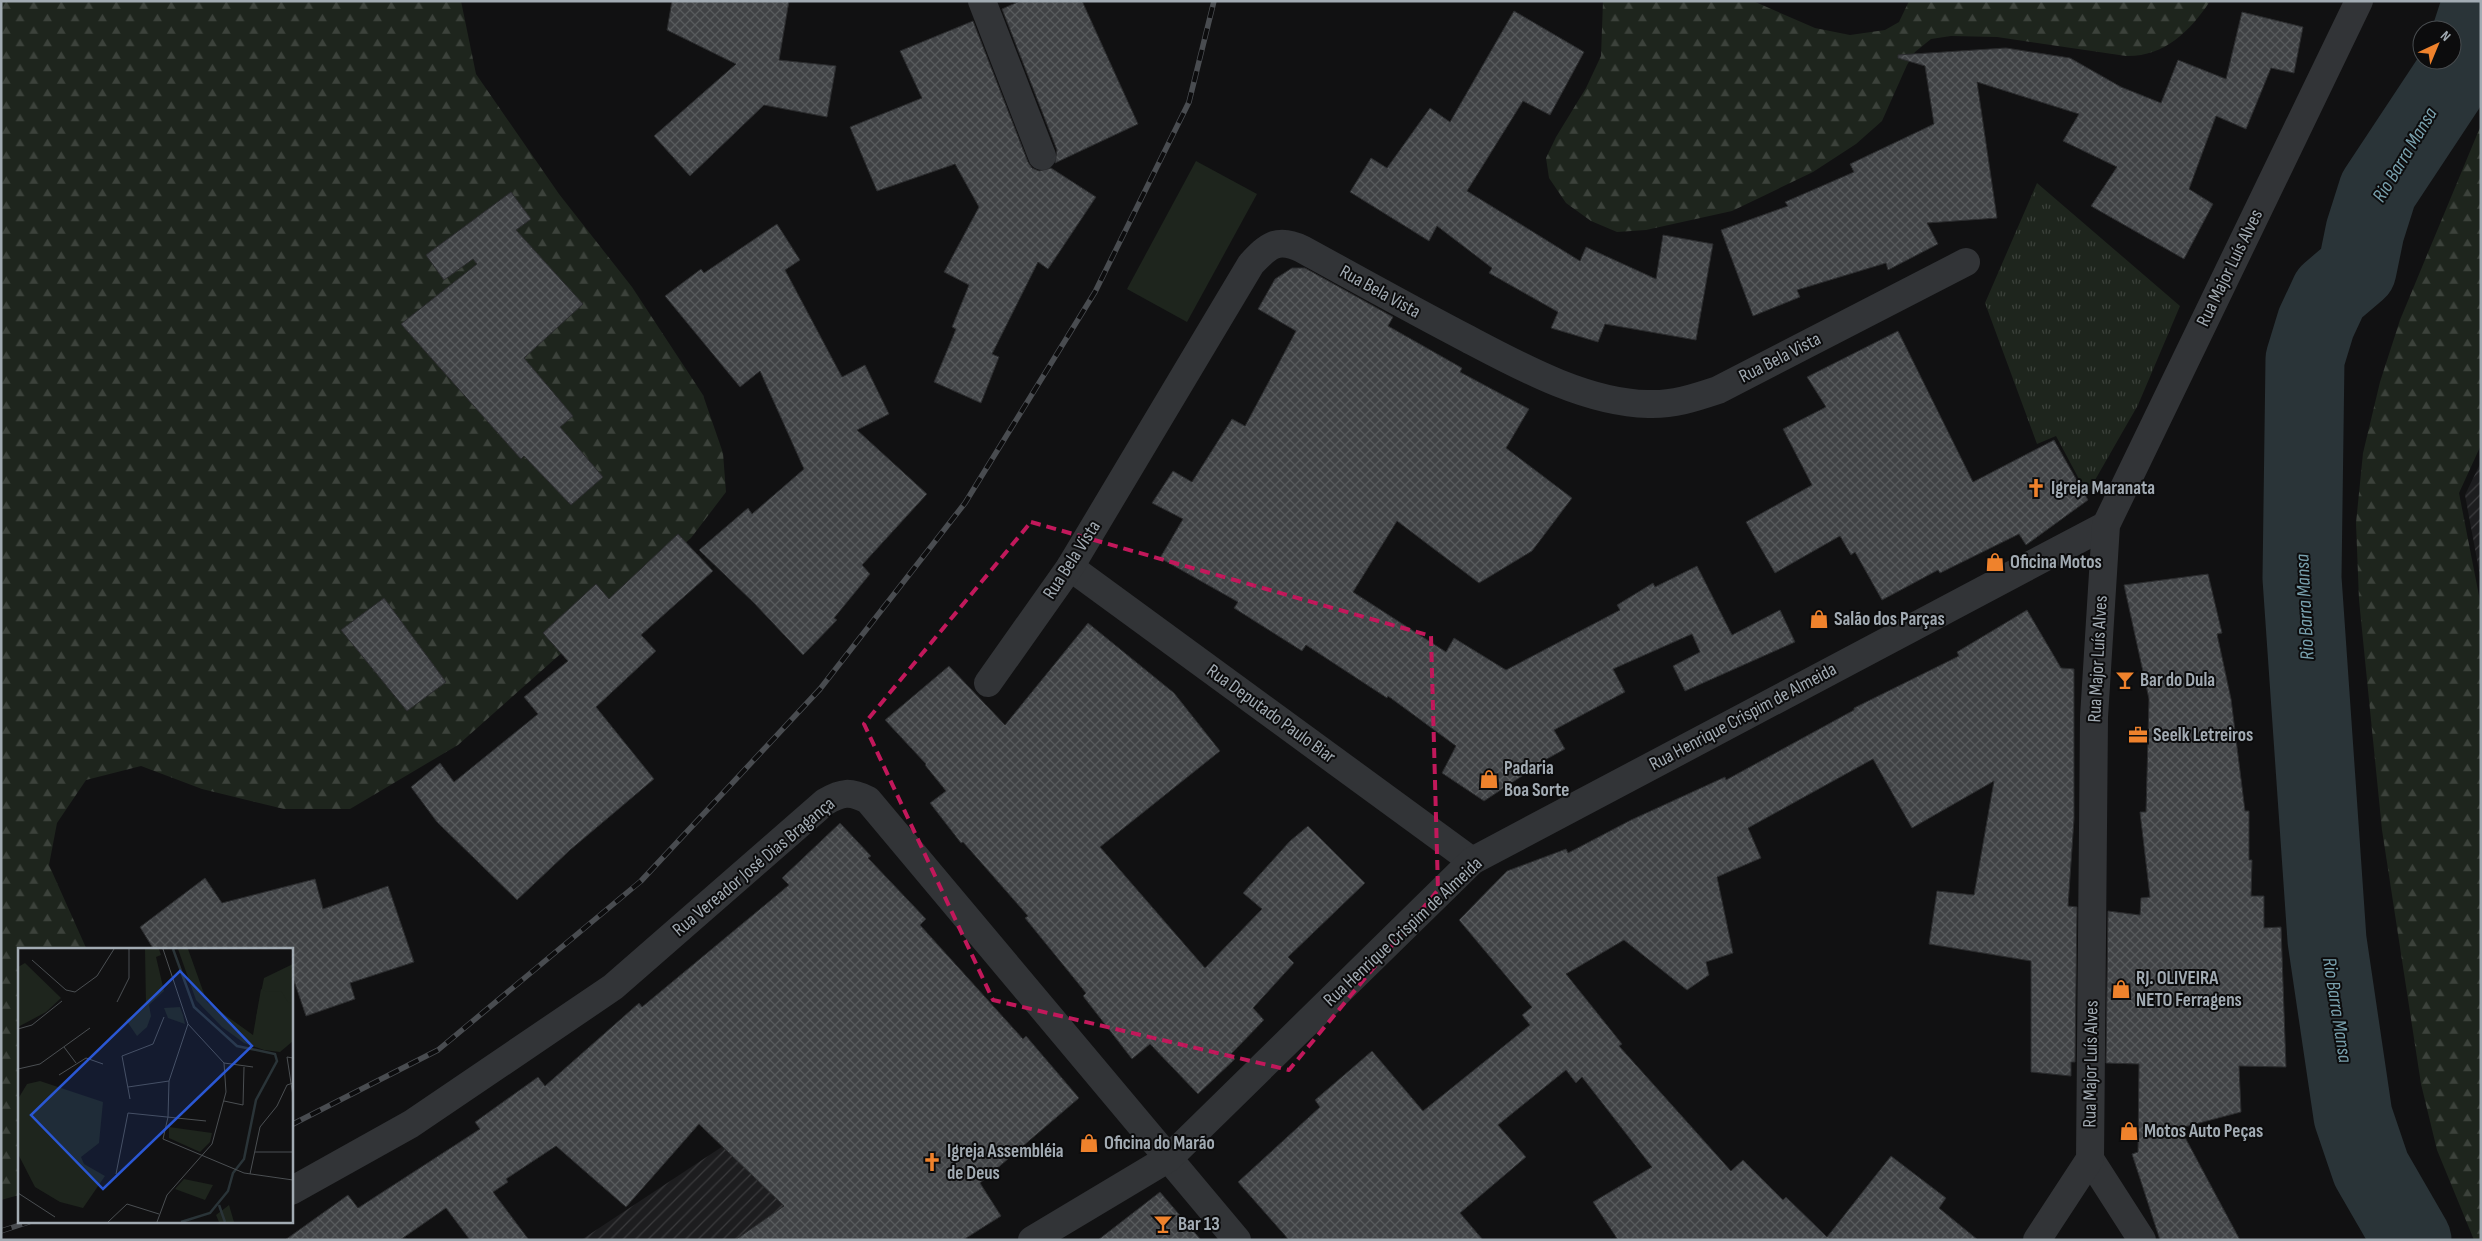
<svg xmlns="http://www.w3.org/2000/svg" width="2482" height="1241" font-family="'Sofia Sans Condensed',sans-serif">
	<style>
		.industrial { fill: url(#industrial-furrows) }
		.grass { fill: url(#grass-tufts) }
		.forest { fill: url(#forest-firs) }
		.pitch { fill: #1e251d }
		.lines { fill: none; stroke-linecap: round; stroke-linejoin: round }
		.river { stroke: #2a3438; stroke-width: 79 }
		.building { fill: url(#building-cross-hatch); stroke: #2b2c2e }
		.minor { stroke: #323437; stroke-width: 28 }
		.tertiary { stroke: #323437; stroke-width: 28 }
		.rail-casing { stroke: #494c50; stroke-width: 5.5 }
		.rail { stroke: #0c0c0d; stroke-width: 4; stroke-dasharray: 11; stroke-linecap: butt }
		.marked { fill: none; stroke: #c2185b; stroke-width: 4; stroke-dasharray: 10 6; stroke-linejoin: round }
		.labels { text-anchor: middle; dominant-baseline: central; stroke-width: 4; stroke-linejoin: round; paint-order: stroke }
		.street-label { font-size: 19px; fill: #a2abb3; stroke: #0c0c0d }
		.poi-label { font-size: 19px; font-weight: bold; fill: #a2abb3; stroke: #0c0c0d; text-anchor: start }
		.water-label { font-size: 20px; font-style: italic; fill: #79a1ae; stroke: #0c0c0d }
		.inset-river { fill: none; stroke: #2a3438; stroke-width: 2.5 }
		.inset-road { fill: none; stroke: #4b4f52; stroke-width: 1 }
		.view { fill: #2a57d4; fill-opacity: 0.15; stroke: #2a57d4; stroke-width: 2.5 }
		.inset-edge { fill: none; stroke: #a2abb3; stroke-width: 2.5 }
	</style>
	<defs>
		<pattern id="industrial-furrows" width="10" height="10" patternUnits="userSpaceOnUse" patternTransform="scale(1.25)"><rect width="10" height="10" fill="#1d1d1f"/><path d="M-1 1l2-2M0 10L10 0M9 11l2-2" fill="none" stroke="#3b3b3d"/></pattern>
		<pattern id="grass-tufts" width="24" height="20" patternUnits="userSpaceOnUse" patternTransform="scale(1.25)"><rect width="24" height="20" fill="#1e251d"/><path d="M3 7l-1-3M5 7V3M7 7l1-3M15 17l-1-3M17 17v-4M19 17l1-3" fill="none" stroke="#3c423b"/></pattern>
		<pattern id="forest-firs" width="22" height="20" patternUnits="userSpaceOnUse" patternTransform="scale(1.25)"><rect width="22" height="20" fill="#1e251d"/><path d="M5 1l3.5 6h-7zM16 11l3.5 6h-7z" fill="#3c423b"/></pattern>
		<pattern id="building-cross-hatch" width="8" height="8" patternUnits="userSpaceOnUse" patternTransform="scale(1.25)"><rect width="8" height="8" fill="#404245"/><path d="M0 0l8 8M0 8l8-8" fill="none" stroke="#585b5d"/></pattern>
	</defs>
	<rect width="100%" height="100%" fill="#111112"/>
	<g class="industrial">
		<polygon points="2481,462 2481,581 2465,495"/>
		<polygon points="826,1078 917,1240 581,1240"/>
	</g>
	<polygon class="grass" points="2037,183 2180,306 2138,405 2087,494 2056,436 2037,444 1985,303"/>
	<g class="forest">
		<polygon points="1,1 461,1 476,74 559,194 632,287 703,395 723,453 726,492 691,538 458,745 350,809 284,809 202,789 141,766 86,780 57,823 49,865 87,950 19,950 19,1195 1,1200"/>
		<path d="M1603 1H1753L1815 28 1850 35 1885 30 1899 22 1909 1H2210C2190 32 2163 57 2126 56L1997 37 1951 36 1931 39 1915 52 1907 65 1882 121 1856 144 1813 172 1732 211 1646 230 1617 232 1591 221 1566 203 1549 178 1546 158 1556 137 1586 88 1601 56Z"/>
		<polygon points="2481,125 2481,445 2459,493 2481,606 2481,1240 2474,1240 2437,1150 2421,1084 2382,830 2359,600 2356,523 2363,453 2380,382 2400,320"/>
	</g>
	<polygon class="pitch" points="1196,161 1257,194 1187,322 1127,289"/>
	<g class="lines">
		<polyline class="river" points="2412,1240 2371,1169 2353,1116 2327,940 2302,578 2305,359 2316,323 2330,293 2357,270 2365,231 2378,190 2462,63 2481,5"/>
	</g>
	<g class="building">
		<polygon points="672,1 789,1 779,60 836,66 827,117 764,105 690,176 654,136 736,64 667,30"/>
		<polygon points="1020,1 1082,1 1138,124 1055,163 1057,150 1002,9"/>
		<polygon points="1514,11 1584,52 1550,115 1523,101 1467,191 1580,261 1586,247 1656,279 1663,235 1713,244 1696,340 1605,324 1598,342 1551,328 1558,312 1489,273 1492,268 1437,226 1429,241 1350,192 1371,158 1387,168 1430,108 1450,122"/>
		<polygon points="2242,12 2303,27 2294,73 2271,68 2246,129 2216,116 2189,189 2213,204 2184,259 2091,206 2117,167 2063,141 2079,114 1977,82 1997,218 1927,223 1938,244 1888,270 1886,263 1797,290 1800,297 1753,316 1721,230 1788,206 1785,202 1854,172 1850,164 1934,124 1925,66 1898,58 1898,55 2006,48 2070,58 2121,87 2161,103 2178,60 2226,79"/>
		<polygon points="973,21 1028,162 1032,168 1039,171 1051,168 1096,197 1048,269 1038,262 992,354 999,357 981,403 934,382 956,329 952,327 969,285 944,272 979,207 955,164 877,191 850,127 922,98 900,51"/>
		<polygon points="511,192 531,219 516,230 583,304 524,358 573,416 560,427 603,477 571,505 524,456 521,459 401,324 477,264 473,259 444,280 426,255"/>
		<polygon points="777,224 800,260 785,270 842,377 865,365 889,414 857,430 927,494 862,565 870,574 834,618 837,620 803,655 754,603 699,550 748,508 752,514 804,469 760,371 740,387 665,296 701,269 704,273"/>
		<polygon points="1292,268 1305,268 1393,317 1388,326 1462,368 1460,372 1529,409 1506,448 1572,498 1532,551 1479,583 1397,521 1353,592 1446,652 1454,638 1506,670 1620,610 1617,605 1653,583 1655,587 1697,566 1732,635 1780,610 1795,642 1685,691 1673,666 1700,652 1692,634 1613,669 1625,692 1554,730 1565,749 1523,772 1525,774 1484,801 1442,773 1456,746 1388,696 1387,698 1306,645 1302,651 1234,608 1238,602 1160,558 1183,519 1152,503 1173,471 1192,482 1232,419 1245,426 1296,331 1258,309 1275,279"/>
		<polygon points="1898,331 1973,482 2054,440 2088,500 2026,545 2019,534 1940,573 1938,570 1882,600 1855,552 1851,555 1840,536 1775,573 1746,522 1812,485 1783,429 1826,407 1807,377"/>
		<polygon points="678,534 713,571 641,635 656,651 596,707 654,779 570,850 517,900 437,822 411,787 440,763 454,782 538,714 524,697 568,661 543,633 596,584 609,599"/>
		<polygon points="2208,574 2222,633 2217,634 2231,699 2245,811 2249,811 2249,860 2252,860 2251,896 2264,896 2264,928 2281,927 2286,1067 2239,1066 2241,1112 2180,1128 2240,1240 2160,1240 2132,1154 2138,1152 2139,1064 2106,1063 2108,911 2140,915 2141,898 2150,897 2140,812 2146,812 2149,699 2124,585"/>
		<polygon points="384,598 446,682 407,711 341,630"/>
		<polygon points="2027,610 2061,668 2074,669 2074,819 2068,906 2077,907 2075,1062 2071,1062 2071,1076 2031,1072 2031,961 1929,944 1937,891 1974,895 1994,781 1912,828 1873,759 1748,828 1761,858 1717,877 1733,953 1706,962 1709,975 1687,990 1624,940 1566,974 1622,1044 1619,1046 1731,1171 1743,1160 1783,1200 1786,1197 1827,1237 1891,1156 1946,1198 1939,1208 1978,1240 1618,1240 1593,1202 1652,1167 1582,1077 1576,1083 1566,1070 1498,1125 1526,1157 1460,1213 1483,1240 1289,1240 1238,1182 1320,1107 1315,1100 1372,1051 1423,1111 1530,1025 1522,1015 1532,1007 1459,920 1507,871 1566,849 1568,853 1631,820 1725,777 1726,780 1854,710 1854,708 1959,656 1957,652"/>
		<polygon points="1088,623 1174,693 1220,751 1100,847 1205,968 1262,909 1243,893 1290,841 1308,826 1365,883 1288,957 1294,963 1253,1008 1264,1020 1231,1054 1235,1059 1198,1094 1150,1044 1132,1059 1083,996 1086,993 1025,918 1028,916 963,842 961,843 930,803 946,791 925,765 926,764 885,720 949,666 1005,725"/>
		<polygon points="840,823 871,856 868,858 926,919 920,925 1023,1039 1026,1036 1079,1098 980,1183 1001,1216 963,1240 735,1240 784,1206 699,1124 626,1207 556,1146 506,1179 508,1182 493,1192 529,1240 470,1240 446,1208 400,1240 285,1240 348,1195 358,1208 480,1129 475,1122 538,1077 545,1086 639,1003 642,1007 789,885 782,878"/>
		<polygon points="205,878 222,903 315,879 323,909 388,886 414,962 350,983 355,999 306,1016 291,972 291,950 154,950 140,927"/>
		<polygon points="1160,1192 1201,1240 1098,1240"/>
	</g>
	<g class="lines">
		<g class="minor">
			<polyline points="982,1 1042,156"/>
			<polyline points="1070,567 1472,861"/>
			<path d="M988 683 1070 567 1251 264C1268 246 1277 237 1302 249 1357 279 1412 310 1468 339 1521 367 1587 403 1648 404 1673 405 1694 398 1718 390L1966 262"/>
			<polyline points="2090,1159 2142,1240"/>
			<path d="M291 1191 411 1124 613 987 825 802C842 792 850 791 868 800L1237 1240"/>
		</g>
		<g class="tertiary">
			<polyline points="1032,1240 1169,1158 1472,861 2106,525"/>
			<polyline points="2037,1240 2090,1159 2094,717 2106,525 2359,1"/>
		</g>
		<g class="rail-casing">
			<g id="rail">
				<polyline points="291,1125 438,1050 641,881 820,689 965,503 1095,292 1189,102 1214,1"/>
				<polyline points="1,1231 29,1222"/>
			</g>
		</g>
		<use href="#rail" class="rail"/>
	</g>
	<path class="marked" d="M1031 522 1431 636 1438 890 1289 1070 993 1000 864 724Z"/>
	<defs>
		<g id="church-bare" transform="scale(1.5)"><path d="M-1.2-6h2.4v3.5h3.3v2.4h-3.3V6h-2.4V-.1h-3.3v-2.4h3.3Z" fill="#ef822c" stroke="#0c0c0d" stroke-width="2.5" paint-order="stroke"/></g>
		<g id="shop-bare" transform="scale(1.5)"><path d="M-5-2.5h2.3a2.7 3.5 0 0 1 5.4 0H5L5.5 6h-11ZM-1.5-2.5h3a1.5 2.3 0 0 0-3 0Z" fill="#ef822c" stroke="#0c0c0d" stroke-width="2.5" paint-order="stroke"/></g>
		<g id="bar-bare" transform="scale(1.5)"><path d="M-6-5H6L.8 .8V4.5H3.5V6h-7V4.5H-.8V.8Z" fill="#ef822c" stroke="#0c0c0d" stroke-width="2.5" paint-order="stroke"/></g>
		<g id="office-bare" transform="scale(1.5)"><path d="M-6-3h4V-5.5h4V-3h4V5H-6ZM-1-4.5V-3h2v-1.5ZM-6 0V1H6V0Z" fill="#ef822c" stroke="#0c0c0d" stroke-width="2.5" paint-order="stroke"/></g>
	</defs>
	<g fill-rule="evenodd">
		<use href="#church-bare" x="2036" y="488"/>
		<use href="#shop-bare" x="1995" y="562"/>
		<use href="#shop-bare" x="1819" y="619"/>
		<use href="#bar-bare" x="2125" y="680"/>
		<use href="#office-bare" x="2138" y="735"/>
		<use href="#shop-bare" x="1489" y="779"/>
		<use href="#shop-bare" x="2121" y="989"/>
		<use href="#shop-bare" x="2129" y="1131"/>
		<use href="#shop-bare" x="1089" y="1143"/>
		<use href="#church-bare" x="932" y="1162"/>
		<use href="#bar-bare" x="1163" y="1224"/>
	</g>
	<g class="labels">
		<g class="street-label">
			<text transform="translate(2230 268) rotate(-64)">Rua Major Luís Alves</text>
			<text transform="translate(1380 292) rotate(29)">Rua Bela Vista</text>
			<text transform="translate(1780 358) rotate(-27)">Rua Bela Vista</text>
			<text transform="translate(1072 560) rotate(-57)">Rua Bela Vista</text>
			<text transform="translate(2098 659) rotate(-87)">Rua Major Luís Alves</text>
			<text transform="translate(1271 714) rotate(36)">Rua Deputado Paulo Biar</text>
			<text transform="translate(1743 717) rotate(-28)">Rua Henrique Crispim de Almeida</text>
			<text transform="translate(754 867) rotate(-40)">Rua Vereador José Dias Bragança</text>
			<text transform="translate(1403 932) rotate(-43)">Rua Henrique Crispim de Almeida</text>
			<text transform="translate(2091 1064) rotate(-89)">Rua Major Luís Alves</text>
		</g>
		<g class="poi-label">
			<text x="2051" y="488">Igreja Maranata</text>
			<text x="2010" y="562">Oficina Motos</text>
			<text x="1834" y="619">Salão dos Parças</text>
			<text x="2140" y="680">Bar do Dula</text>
			<text x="2153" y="735">Seelk Letreiros</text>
			<text x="1504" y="768">Padaria<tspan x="1504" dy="22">Boa Sorte</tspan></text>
			<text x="2136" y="978">RJ. OLIVEIRA<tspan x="2136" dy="22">NETO Ferragens</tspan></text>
			<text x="2144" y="1131">Motos Auto Peças</text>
			<text x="1104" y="1143">Oficina do Marão</text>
			<text x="947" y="1151">Igreja Assembléia<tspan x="947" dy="22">de Deus</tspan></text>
			<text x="1178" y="1224">Bar 13</text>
		</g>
		<g class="water-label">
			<text transform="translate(2405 155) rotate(-59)">Rio Barra Mansa</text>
			<text transform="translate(2305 607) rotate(-93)">Rio Barra Mansa</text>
			<text transform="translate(2337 1010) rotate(81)">Rio Barra Mansa</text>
		</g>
	</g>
	<g transform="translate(18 948)">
		<rect width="275" height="275" fill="#111112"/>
		<path d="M275 16V57L238 70 246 30ZM162 59 165 67 167 76 150 70 146 60ZM151 179 194 185 192 194 182 204 151 190ZM166 231 195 237 187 252 157 241Z" fill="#1e251d"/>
		<path d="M127 1H141L143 7 138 9 146 43 131 57 133 68 129 79 119 88 108 72 128 58ZM160 1H170L189 54 235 87 243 41 249 44 263 43 270 54 275 56V93L262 104 246 102 226 95 204 79 178 52ZM22 133 85 154 81 195 63 209 66 216 87 228 65 260 42 254 17 239 0 206V151L9 136ZM211 257 216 274H201L198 267Z" fill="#1e251d"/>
		<path d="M7 15 43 50 28 64 0 79V19Z" fill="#1e251d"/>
		<path class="inset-river" d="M155 1 176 59 219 98 257 106 259 113 238 152 226 211 215 225 210 243 192 265 163 274M201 257 207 274"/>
		<path class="inset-road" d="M145 1 170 76 206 115 235 119M14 12 48 42 57 44 79 28 96 1M99 54 111 30V1M170 76 151 133 150 169 145 191 226 225 275 232M0 81 14 77 44 53M46 99 58 115M275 110 269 109 275 148M0 121 22 116 72 80M41 127 68 110 85 116M110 139 151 133M112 151 104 108 135 96 146 69M206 153 225 157 226 119M237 204H275M98 226 110 165 188 173M232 226 242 179 259 158 269 137 275 135M0 245 37 269M90 274 109 256 141 266M139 274 149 247 194 196 208 144 206 115"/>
		<path class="view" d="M162 23 234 98 85 241 13 167Z"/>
		<rect width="275" height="275" class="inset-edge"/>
	</g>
	<rect width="2482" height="1241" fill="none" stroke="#a2abb3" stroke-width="5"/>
	<g transform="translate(2437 45) rotate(44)"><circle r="24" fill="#0c0c0d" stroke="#484c4f"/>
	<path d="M0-4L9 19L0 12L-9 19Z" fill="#ef822c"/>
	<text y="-8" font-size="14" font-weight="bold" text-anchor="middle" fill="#a2abb3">N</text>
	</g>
</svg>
